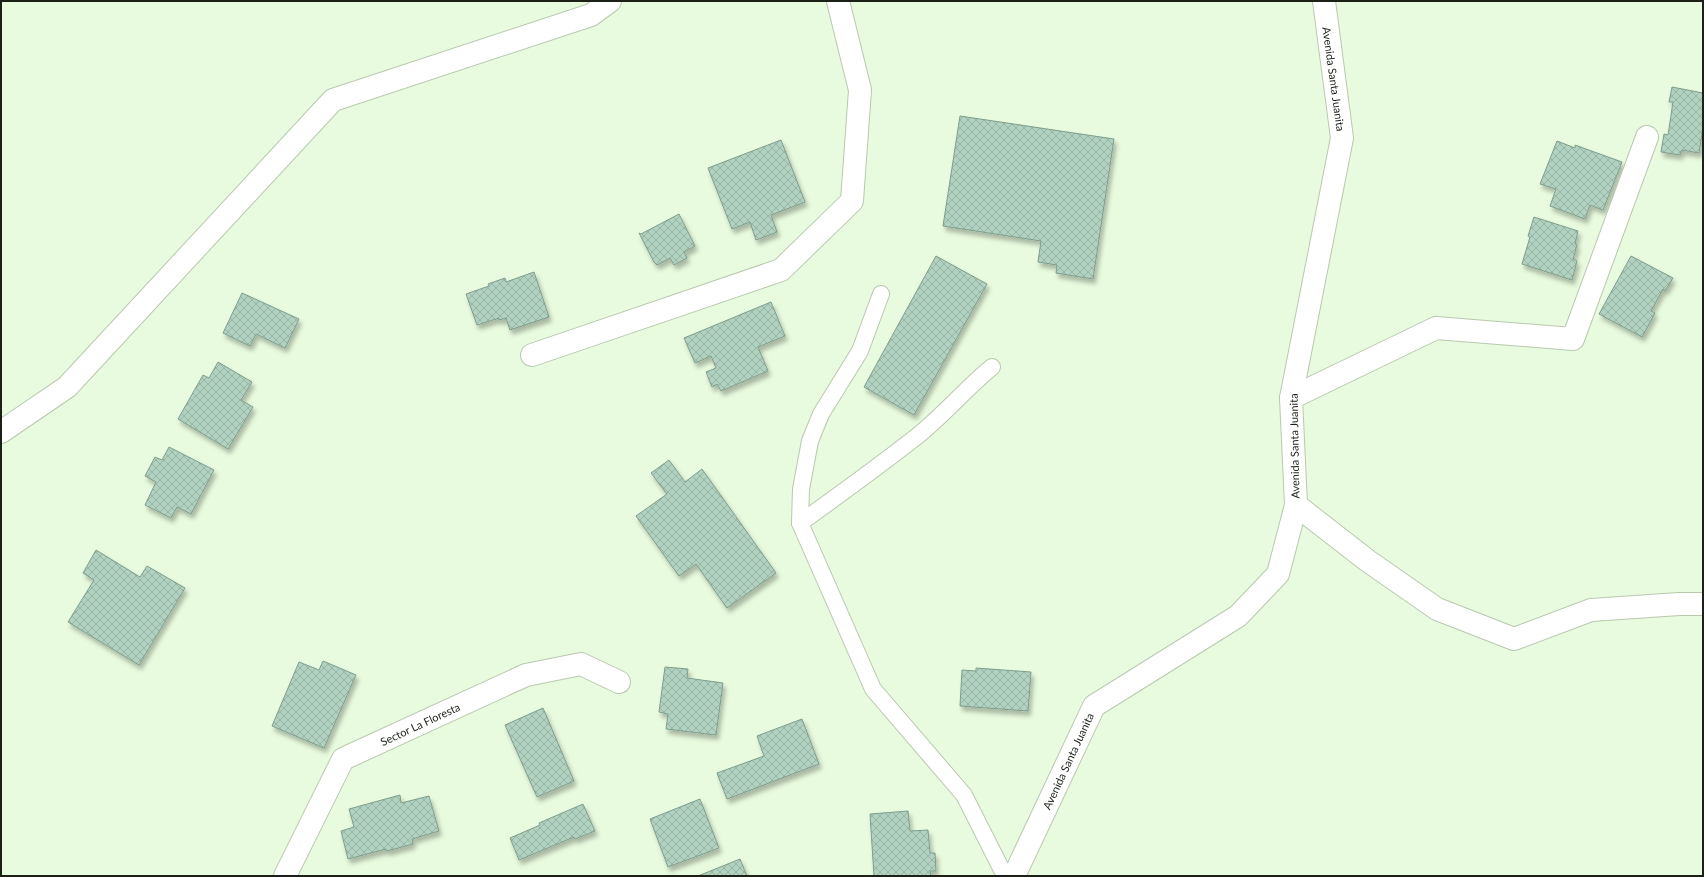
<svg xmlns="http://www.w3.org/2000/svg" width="1704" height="877" font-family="Lato,sans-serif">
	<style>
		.building { fill: url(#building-cross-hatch); stroke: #7d9d8c; filter: url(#shadow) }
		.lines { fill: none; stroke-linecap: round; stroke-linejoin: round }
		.lane-casing { stroke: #b8c9ae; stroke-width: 18 }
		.street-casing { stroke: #b8c9ae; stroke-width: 24 }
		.lane { stroke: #fff; stroke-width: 16 }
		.street { stroke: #fff; stroke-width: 22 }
		.labels { text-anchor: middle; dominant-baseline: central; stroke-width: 3; stroke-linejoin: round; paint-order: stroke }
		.street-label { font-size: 11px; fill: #1b2117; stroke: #fff }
	</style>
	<defs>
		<pattern id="building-cross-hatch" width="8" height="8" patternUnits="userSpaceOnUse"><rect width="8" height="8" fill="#b1d2c0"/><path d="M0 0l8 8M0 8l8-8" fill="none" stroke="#98b4a4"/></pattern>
		<filter id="shadow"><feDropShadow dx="2.5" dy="4.5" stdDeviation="2" flood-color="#0004"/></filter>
	</defs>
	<rect width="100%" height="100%" fill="#e8fbde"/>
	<g class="building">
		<polygon points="1672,87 1703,93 1703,127 1699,153 1682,150 1680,155 1661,152 1664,134 1668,135 1673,102 1669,102"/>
		<polygon points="960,116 1114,139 1093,279 1056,273 1057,265 1038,262 1041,241 943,226"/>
		<polygon points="781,140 805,202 771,215 777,232 756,240 750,222 732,229 708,168"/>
		<polygon points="1557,141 1575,148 1575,145 1622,162 1603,210 1590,205 1585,219 1550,206 1556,189 1540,184"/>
		<polygon points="679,214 695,246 684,252 687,258 674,265 670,258 657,265 654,262 639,233 641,234"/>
		<polygon points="1534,217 1578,231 1575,244 1577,245 1573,259 1577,261 1572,280 1522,264 1530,237 1528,236"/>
		<polygon points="936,256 987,284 914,415 864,387"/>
		<polygon points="1631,256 1673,278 1665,291 1663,289 1651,311 1655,313 1642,337 1599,314"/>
		<polygon points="534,272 549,317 510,330 506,318 499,320 499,318 477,325 466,294 489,286 488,284 505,278 506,282"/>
		<polygon points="242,293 299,319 285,348 256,334 250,346 223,333"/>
		<polygon points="771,302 785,336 758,347 768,371 721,391 717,384 712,387 706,372 716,368 711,356 695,363 684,338"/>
		<polygon points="218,362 252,382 241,400 253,407 228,449 178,419 203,375 209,378"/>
		<polygon points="169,447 214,470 191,514 177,507 171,518 145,505 156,482 145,476 155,457 162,460"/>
		<polygon points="669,460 685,482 702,469 776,573 727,608 696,564 679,576 636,516 667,494 651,473"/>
		<polygon points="96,550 140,577 147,566 185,588 139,665 68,622 94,580 83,573"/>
		<polygon points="323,661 356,675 324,748 272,726 299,662 319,670"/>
		<polygon points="665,667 688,669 687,678 723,683 716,735 666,729 668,714 659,712"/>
		<polygon points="976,668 1031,672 1028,711 960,706 962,670 976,671"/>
		<polygon points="543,708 574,781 537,797 505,725"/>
		<polygon points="802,719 819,764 727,799 717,773 764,756 757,736"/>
		<polygon points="400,795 401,803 429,796 439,831 412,839 413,844 387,851 386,849 348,859 341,831 354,827 349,809"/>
		<polygon points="700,799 719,848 668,867 650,819"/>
		<polygon points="583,804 595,831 575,839 574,837 519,860 510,838 540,825 539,823"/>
		<polygon points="908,811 910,831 928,830 930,853 935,853 936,871 930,871 931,876 874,876 870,814"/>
		<polygon points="740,859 747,876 698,876"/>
	</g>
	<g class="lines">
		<g class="lane-casing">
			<g id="lane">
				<polyline points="881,294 860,351 821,414 810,441 801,489 800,523 873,689 964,795 1005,876"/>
				<path d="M800 523C839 495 878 467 916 437 943 416 965 389 992 367"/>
			</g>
		</g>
		<g class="street-casing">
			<g id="street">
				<polyline points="532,355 781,270 852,201 860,90 838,1"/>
				<polyline points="1291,398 1436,328 1573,339 1647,137"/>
				<polyline points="1,432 67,387 333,100 591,15 610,1"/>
				<polyline points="1296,505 1368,561 1437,609 1514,639 1591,610 1679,604 1703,604"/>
				<polyline points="285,876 343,759 526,675 581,664 619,682"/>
				<polyline points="1014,876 1094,706 1238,616 1278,574 1296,505 1291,398 1342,138 1324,1"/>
			</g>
		</g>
		<use href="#lane" class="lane"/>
		<use href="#street" class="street"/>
	</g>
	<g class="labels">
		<g class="street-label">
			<text transform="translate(1334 79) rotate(82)">Avenida Santa Juanita</text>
			<text transform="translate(1294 446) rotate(-91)">Avenida Santa Juanita</text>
			<text transform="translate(420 724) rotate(-25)">Sector La Floresta</text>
			<text transform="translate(1068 761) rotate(-65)">Avenida Santa Juanita</text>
		</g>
	</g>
	<rect width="1704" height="877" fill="none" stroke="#1b2117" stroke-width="4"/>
</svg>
